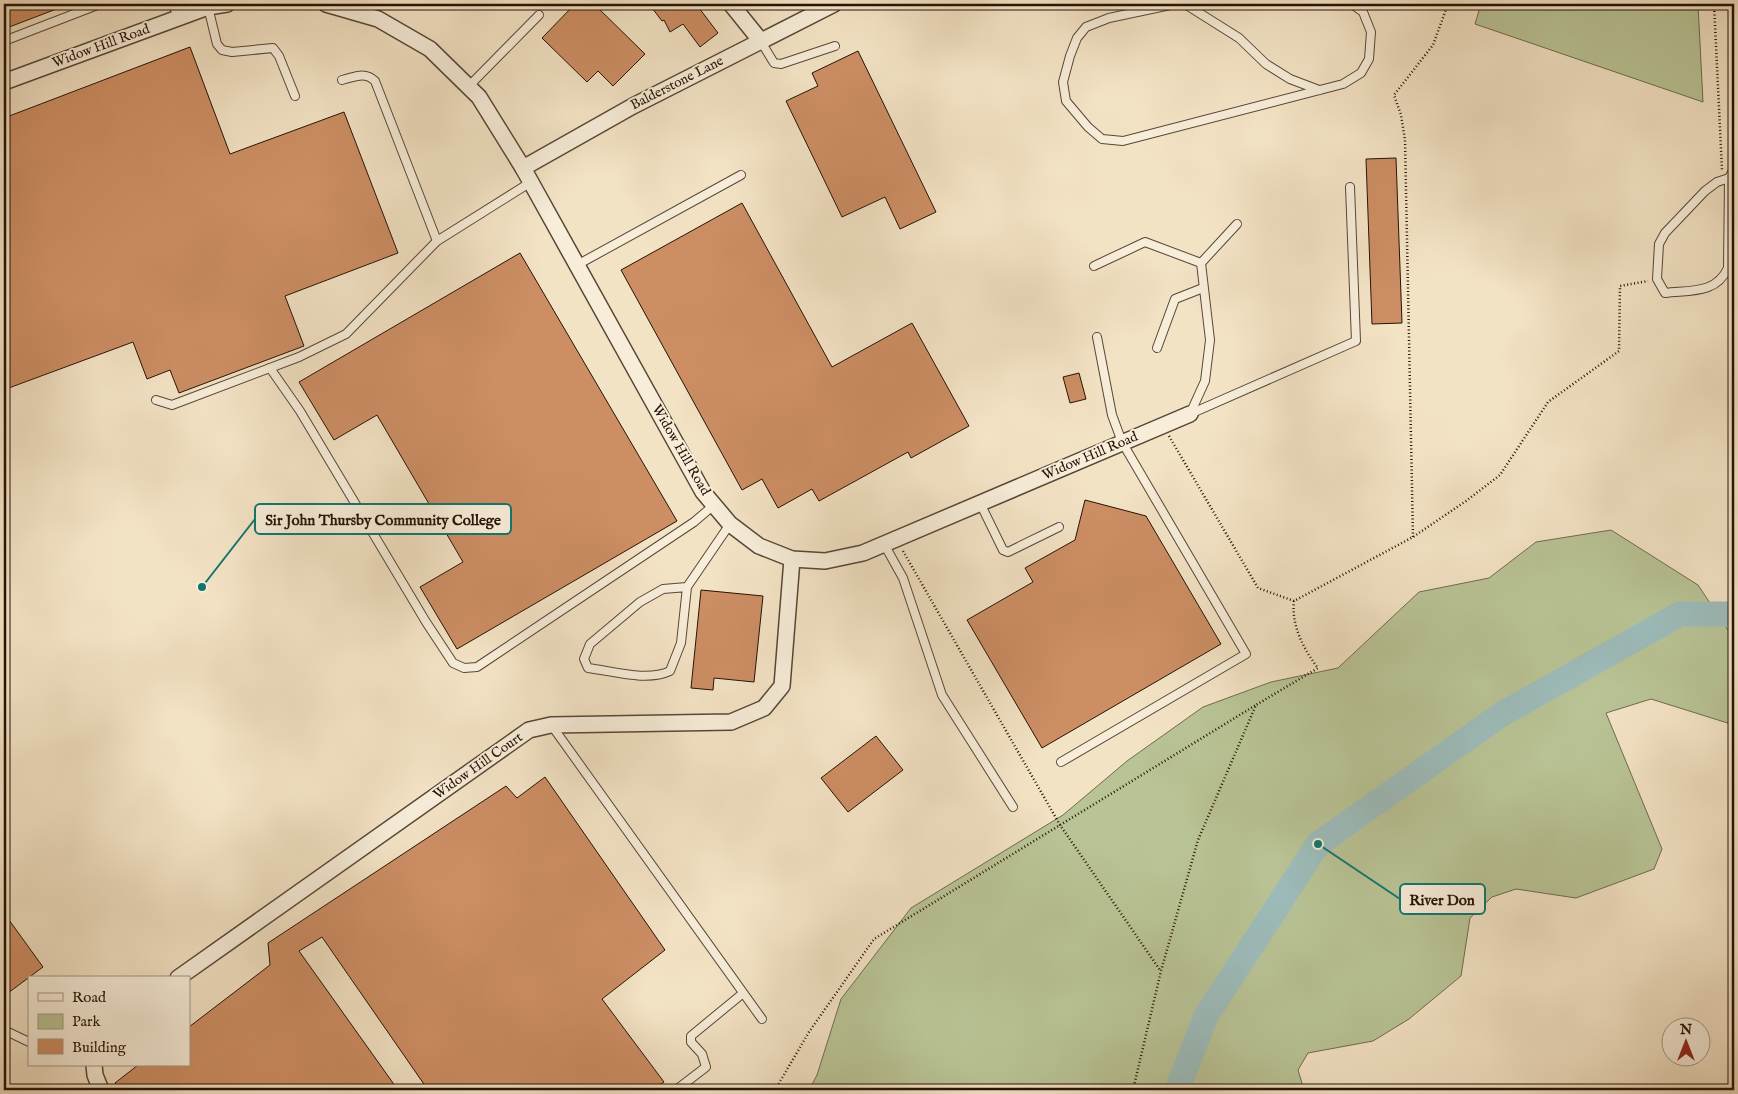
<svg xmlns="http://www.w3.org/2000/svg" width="1738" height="1094" font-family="'IM FELL English',serif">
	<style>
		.green { fill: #b9c496; stroke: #6f6b4e }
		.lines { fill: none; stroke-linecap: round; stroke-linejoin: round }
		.river { stroke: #9dbdbc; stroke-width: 25 }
		.building { fill: #cd8e64; stroke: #251205 }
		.service-casing { stroke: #584635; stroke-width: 10 }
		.minor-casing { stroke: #584635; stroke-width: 18 }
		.path { stroke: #251205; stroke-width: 2.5; stroke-dasharray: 1 2.5; stroke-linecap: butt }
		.service { stroke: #f7edd9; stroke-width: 8 }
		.minor { stroke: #f7edd9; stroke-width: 15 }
		.labels { text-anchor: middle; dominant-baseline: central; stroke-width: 4; stroke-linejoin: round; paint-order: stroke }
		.street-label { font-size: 14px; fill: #251205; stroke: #f7edd9 }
		.leader { fill: none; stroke: #0f766e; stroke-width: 2 }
		.callout-dot { fill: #0f766e; stroke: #f7edd9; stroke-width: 2 }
		.callout { fill: #f7edd9; stroke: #0f766e; stroke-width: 2 }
		.callout-label { font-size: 15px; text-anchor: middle; font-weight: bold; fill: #251205 }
	</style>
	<rect width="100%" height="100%" fill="#f3e3c5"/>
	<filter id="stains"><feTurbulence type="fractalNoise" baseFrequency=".004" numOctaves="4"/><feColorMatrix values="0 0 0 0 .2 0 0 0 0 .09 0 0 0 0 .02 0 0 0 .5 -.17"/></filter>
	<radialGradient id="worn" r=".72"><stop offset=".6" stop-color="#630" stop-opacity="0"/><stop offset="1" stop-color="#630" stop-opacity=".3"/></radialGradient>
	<g class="green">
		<polygon points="1481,4 1698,4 1703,102 1475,24"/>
		<polygon points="1611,530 1698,585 1734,639 1734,725 1651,699 1606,713 1662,849 1654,869 1576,898 1516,889 1492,897 1470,918 1461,976 1409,1019 1373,1041 1308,1053 1298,1070 1304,1090 809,1090 817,1075 841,999 911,908 1063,815 1127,761 1203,707 1271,682 1338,668 1419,592 1489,578 1536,542"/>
	</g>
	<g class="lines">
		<polyline class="river" points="1177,1090 1206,1016 1318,844 1502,714 1680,614 1734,614"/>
	</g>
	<g class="building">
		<polygon points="4,4 67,4 67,5 4,29"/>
		<polygon points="575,4 594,4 645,54 613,86 598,71 587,82 542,38"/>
		<polygon points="649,4 696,4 718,33 700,47 683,24 670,32 664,20 662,21"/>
		<polygon points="190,47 230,154 344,112 398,253 285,296 304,346 179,393 170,370 147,379 133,342 6,389 4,383 4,118"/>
		<polygon points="858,51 936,212 900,229 885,197 842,217 786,101 818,86 812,73"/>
		<polygon points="1396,158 1402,323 1372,324 1366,159"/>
		<polygon points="742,203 832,367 912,323 969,426 911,458 908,452 819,501 812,489 778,508 762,479 742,490 621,270"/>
		<polygon points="520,253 677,521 457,649 420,587 463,562 377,415 334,440 299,382"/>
		<polygon points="1079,373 1086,399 1070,403 1063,377"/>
		<polygon points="1085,500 1146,516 1221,644 1042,748 967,620 1033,582 1025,568 1075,540"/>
		<polygon points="701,590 763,596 754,682 714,678 713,690 691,688"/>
		<polygon points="876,736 903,770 848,812 821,778"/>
		<polygon points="545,777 665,950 602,999 664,1082 652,1090 428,1090 322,937 299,951 398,1090 120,1090 115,1083 138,1065 189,1065 189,1027 270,965 268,943 506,786 517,798"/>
		<polygon points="4,913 43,967 4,996"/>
	</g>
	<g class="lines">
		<g class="service-casing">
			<g id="service">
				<polyline points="173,4 178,18"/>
				<polyline points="1175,4 1109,18 1086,27 1077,38 1070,56 1063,82 1066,101 1088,127 1102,139 1123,141 1343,84 1361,73 1369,59 1371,32 1363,12 1352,4"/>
				<polyline points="1185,4 1239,38 1266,64 1290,79 1319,90"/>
				<polyline points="208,7 217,44 222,50 232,52 273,48 279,56 295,96"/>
				<polyline points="760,40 774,63 781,64 835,46"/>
				<polyline points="4,41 100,4"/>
				<path d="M342 80C354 77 365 71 375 81L437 241"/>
				<polyline points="468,87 539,15"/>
				<path d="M1729 178 1717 182 1705 191 1665 233 1659 244 1657 279 1665 293C1691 290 1716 294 1728 268L1729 178 1734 169"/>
				<polyline points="1201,263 1237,224"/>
				<polyline points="577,265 741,175"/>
				<polyline points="1094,266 1145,242 1201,263 1210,340 1205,381 1190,414"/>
				<polyline points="1157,348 1175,299 1203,288"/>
				<polyline points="270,368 300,411 426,622 453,663 464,668 477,667 489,659 694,522 714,505"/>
				<polyline points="156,400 172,405 299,357 346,334 437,241 531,182"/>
				<polyline points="1190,414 1356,341 1350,187"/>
				<polyline points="980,503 1003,550 1008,552 1059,527"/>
				<polyline points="884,544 903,578 942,695 1013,807"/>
				<path d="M687 587 663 589 640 602 590 644 584 659 588 668C613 671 647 682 670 671L681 643 687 587 730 524"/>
				<polyline points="552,726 762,1019"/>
				<polyline points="1061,762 1246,654 1122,442 1112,415 1097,337"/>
				<polyline points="4,1030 29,1042"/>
				<polyline points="676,1090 706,1067 702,1054 691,1042 691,1036 742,994"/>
			</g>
		</g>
		<g class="minor-casing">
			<g id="minor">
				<polyline points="326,4 378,19 430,49 479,97 523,168 703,492 730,524 759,546 792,559 825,561 863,553 1190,414"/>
				<polyline points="731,4 760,40"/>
				<polyline points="4,82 208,7 227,4"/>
				<polyline points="523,168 633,106 834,4"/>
				<polyline points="178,978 529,730 551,725 731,722 764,708 782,686 792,559"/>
				<polyline points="94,1065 95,1075 101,1090"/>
			</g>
		</g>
		<g class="path">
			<polyline points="1714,4 1722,170"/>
			<polyline points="1169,436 1258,588 1294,601"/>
			<polyline points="1413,537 1405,140 1401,115 1394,95 1433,45 1448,4"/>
			<polyline points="903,551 1060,825 1160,970"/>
			<polyline points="775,1090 809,1032 874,939 1256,705"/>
			<path d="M1133 1090 1161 971 1198 840 1256 705 1318 668C1303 649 1291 624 1294 601L1413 537 1466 501 1500 475 1548 402 1619 351 1620 286 1648 281"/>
		</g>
		<use href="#service" class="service"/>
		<use href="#minor" class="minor"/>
	</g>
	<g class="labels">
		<g class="street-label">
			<text transform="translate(101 46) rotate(-20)">Widow Hill Road</text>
			<text transform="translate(677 83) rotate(-27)">Balderstone Lane</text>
			<text transform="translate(681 450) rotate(60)">Widow Hill Road</text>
			<text transform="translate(1090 456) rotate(-23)">Widow Hill Road</text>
			<text transform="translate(478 766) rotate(-35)">Widow Hill Court</text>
		</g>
	</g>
	<path class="leader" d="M202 587L255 519M1318 844L1400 899"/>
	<g class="callout-dot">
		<circle cx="202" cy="587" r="5"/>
		<circle cx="1318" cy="844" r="5"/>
	</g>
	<g class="callout">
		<rect x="255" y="504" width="256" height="30" rx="5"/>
		<rect x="1400" y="884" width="85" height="30" rx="5"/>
	</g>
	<g class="callout-label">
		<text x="383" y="525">Sir John Thursby Community College</text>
		<text x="1442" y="905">River Don</text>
	</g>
	<rect width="1738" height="1094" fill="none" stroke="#f3e3c5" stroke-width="20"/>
	<rect x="5" y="5" width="1728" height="1084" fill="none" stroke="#251205" stroke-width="2.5"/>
	<rect x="10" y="10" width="1718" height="1074" fill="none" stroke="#251205"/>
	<rect x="28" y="976" width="162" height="90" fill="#f7edd9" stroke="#a39584"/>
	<rect x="38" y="993" width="25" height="8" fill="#f7edd9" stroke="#a39584"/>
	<text x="72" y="1002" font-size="15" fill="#251205">Road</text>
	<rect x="38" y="1014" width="25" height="15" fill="#b9c496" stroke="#a39584"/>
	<text x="72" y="1026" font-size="15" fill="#251205">Park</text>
	<rect x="38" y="1039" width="25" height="15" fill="#cd8e64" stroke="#a39584"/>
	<text x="72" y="1052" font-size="15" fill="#251205">Building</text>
	<g transform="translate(1686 1042)"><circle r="24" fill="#f7edd9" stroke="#a39584"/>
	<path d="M0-4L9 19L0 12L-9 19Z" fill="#8f2418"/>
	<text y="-8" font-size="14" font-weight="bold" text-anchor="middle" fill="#251205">N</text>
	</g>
	<rect width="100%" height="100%" filter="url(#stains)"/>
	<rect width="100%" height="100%" fill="url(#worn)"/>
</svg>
